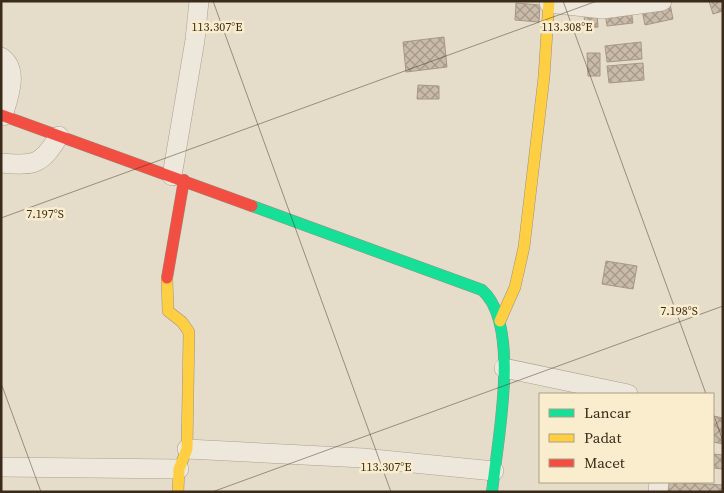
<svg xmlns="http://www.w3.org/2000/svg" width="724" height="493" font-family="'Source Serif 4',serif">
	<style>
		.building { fill: url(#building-cross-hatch); stroke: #a59888 }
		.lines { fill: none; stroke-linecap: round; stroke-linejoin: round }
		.street-casing { stroke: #aaa293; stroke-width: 20 }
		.fast-casing { stroke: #999183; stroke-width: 12 }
		.slow-casing { stroke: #999183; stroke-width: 12 }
		.jam-casing { stroke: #999183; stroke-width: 12 }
		.street { stroke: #ede8db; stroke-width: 19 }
		.fast { stroke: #16e098; stroke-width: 11 }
		.slow { stroke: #ffcf43; stroke-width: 11 }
		.jam { stroke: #f24e42; stroke-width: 11 }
		.ticks { fill: none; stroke: #392a1a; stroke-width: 1; stroke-opacity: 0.45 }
		.ticks-label { font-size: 12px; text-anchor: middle; fill: #392a1a; stroke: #f9edcd; stroke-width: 5; stroke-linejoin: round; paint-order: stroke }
	</style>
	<defs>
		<pattern id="building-cross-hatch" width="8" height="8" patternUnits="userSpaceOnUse" patternTransform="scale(1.25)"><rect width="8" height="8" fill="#cabba9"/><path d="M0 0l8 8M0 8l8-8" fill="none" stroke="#a59889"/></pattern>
	</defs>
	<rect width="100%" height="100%" fill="#e5ddc9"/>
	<g class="building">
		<polygon points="709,1 723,1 723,11 713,14"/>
		<polygon points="516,3 540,5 539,22 515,20"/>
		<polygon points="670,4 673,19 645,25 642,10"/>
		<polygon points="631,9 633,23 607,26 605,13"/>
		<polygon points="597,13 598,27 585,28 584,14"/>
		<polygon points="444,37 447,67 406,72 403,42"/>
		<polygon points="641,42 642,59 607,62 605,46"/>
		<polygon points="587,53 600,53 600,76 588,76"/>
		<polygon points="643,63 644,80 609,83 607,66"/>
		<polygon points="418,85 439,86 439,99 417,99"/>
		<polygon points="606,261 637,266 633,289 602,284"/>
		<polygon points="713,416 723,418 723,444 713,442"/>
		<polygon points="713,454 723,455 723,469 713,468"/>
		<polygon points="669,482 723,485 723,492 668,492"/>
	</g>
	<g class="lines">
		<g class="street-casing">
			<g id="street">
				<polyline points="549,3 603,9 662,1"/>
				<path d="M1 57C20 70 8 98 3 116"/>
				<path d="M1 163C35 166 41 165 59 136"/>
				<polyline points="172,176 195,40 199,1"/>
				<polyline points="504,368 628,394"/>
				<polyline points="187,449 363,458 494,471"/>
				<polyline points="1,467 179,469"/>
				<polyline points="658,492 659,482"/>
			</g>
		</g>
		<g class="fast-casing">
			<path id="fast" d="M252 206 482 290C522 325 497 443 492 492"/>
		</g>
		<g class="slow-casing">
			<g id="slow">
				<polyline points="167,278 168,311 182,322 189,332 187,449 179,469 178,492"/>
				<polyline points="500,321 515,287 524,247 544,77 549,1"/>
			</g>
		</g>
		<g class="jam-casing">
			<g id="jam">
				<polyline points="1,115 252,206"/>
				<polyline points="167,278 184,180"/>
			</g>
		</g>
		<use href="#street" class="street"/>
		<use href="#fast" class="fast"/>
		<use href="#slow" class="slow"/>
		<use href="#jam" class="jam"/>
	</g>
	<path class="ticks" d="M213 1 391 492M563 1 706 394M1 218 597 1M1 383 41 492M713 413 723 441M212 492 723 306"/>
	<g class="ticks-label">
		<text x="217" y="31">113.307°E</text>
		<text x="567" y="31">113.308°E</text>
		<text x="45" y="218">7.197°S</text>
		<text x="679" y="315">7.198°S</text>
		<text x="386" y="471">113.307°E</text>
	</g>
	<rect width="724" height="493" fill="none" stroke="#392a1a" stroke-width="5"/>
	<rect x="539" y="393" width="175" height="90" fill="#f9edcd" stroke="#ac9f85"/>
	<rect x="549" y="409" width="25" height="8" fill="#16e098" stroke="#ac9f85"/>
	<text x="584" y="418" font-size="15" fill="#392a1a">Lancar</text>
	<rect x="549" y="434" width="25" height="8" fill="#ffcf43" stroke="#ac9f85"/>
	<text x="584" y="443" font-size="15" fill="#392a1a">Padat</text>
	<rect x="549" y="459" width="25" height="8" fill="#f24e42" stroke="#ac9f85"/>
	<text x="584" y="468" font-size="15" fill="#392a1a">Macet</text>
</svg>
